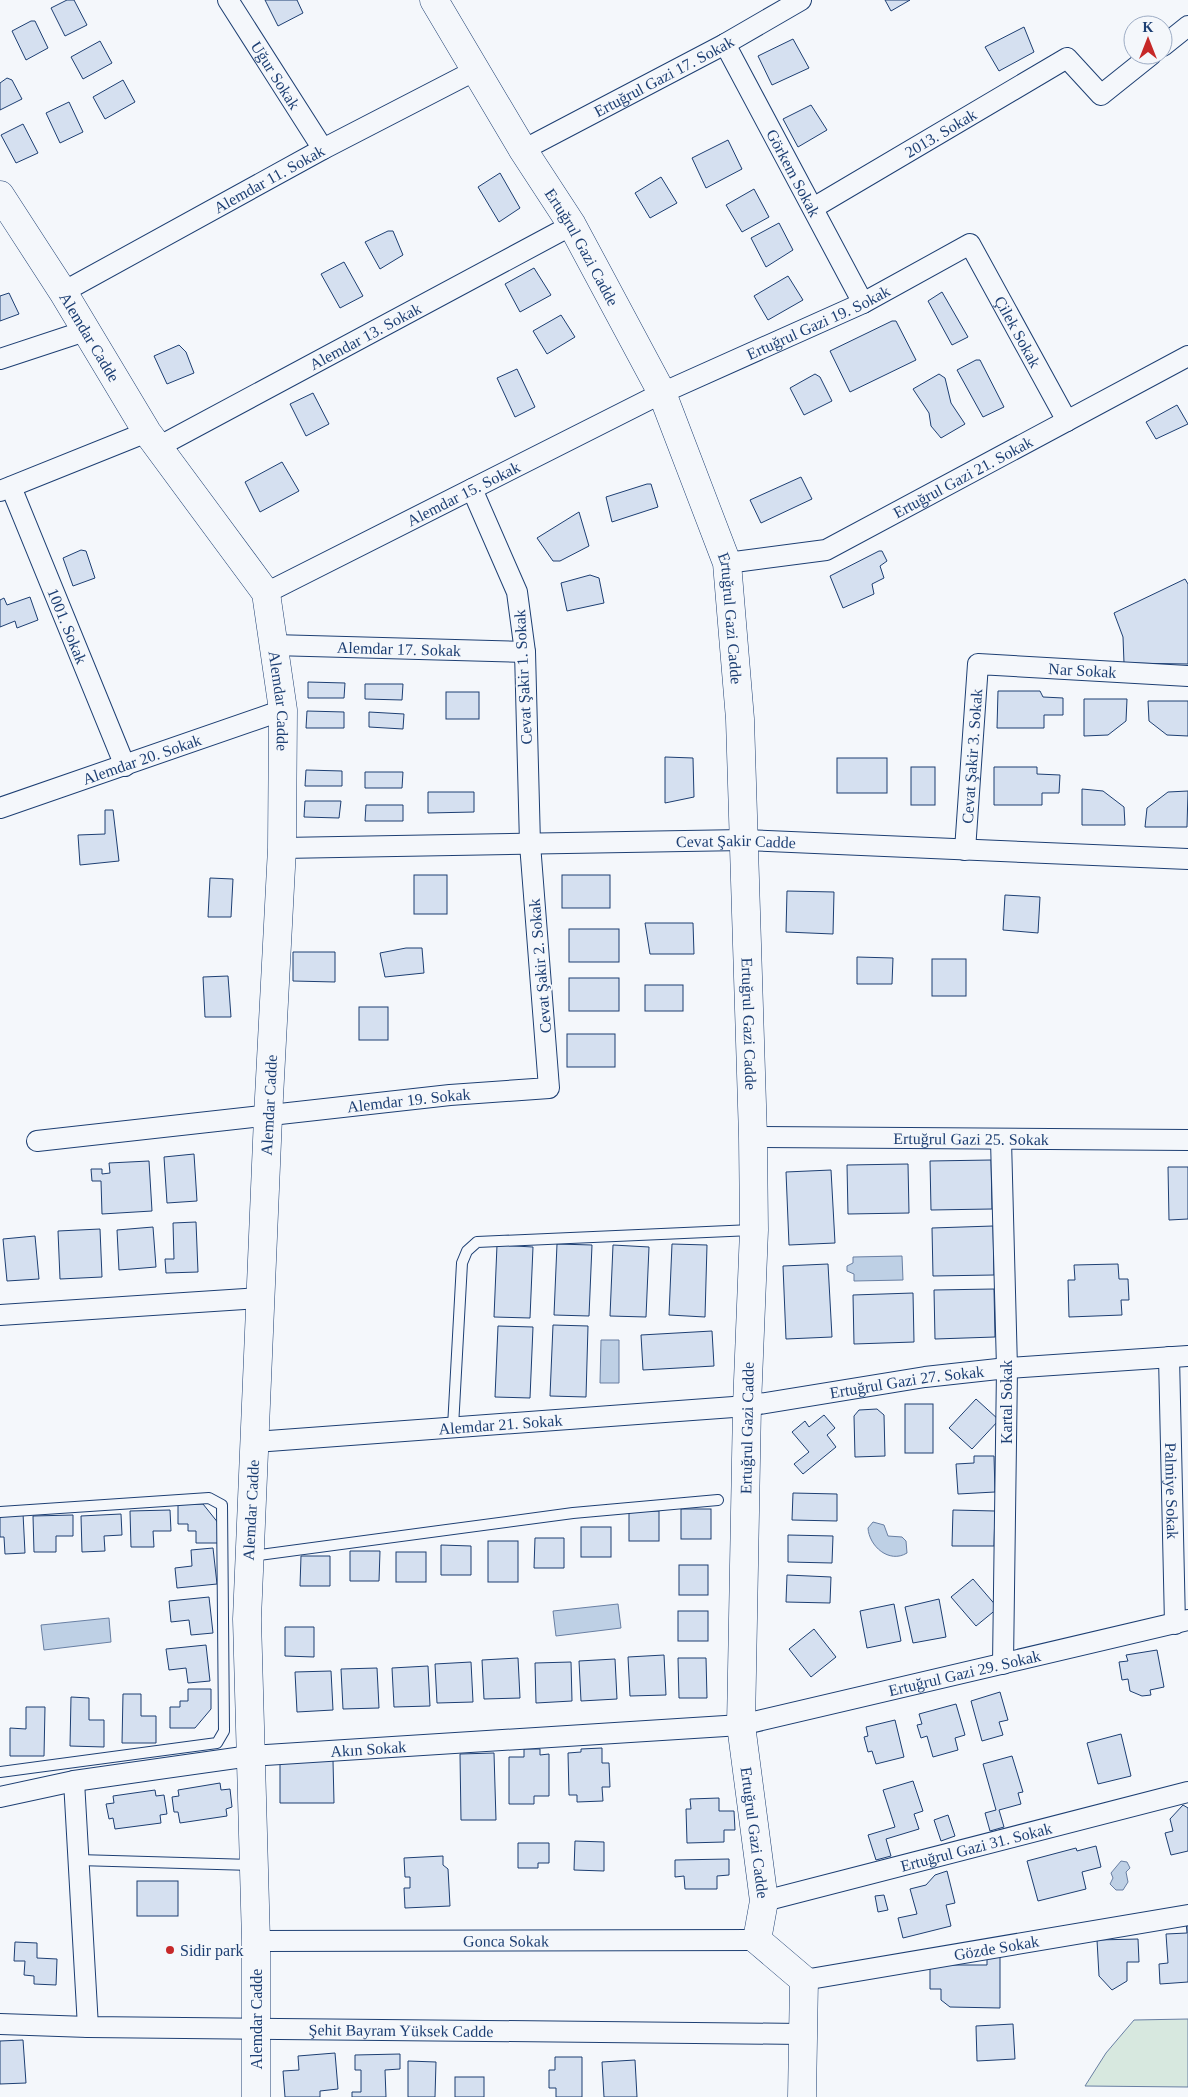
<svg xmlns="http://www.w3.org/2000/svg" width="1188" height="2097" font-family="'Times New Roman',serif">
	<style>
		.green { fill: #d7e8df; stroke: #687fa3 }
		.water { fill: #bed0e5; stroke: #687fa3 }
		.building { fill: #d5e0f0; stroke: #1d3f73 }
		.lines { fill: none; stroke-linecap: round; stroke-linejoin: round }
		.lane-casing { stroke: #1d3f73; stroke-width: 12 }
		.street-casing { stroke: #1d3f73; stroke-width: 22 }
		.secondary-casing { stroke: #1d3f73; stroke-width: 29 }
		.lane { stroke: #f4f7fb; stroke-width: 10 }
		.street { stroke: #f4f7fb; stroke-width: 20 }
		.secondary { stroke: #f4f7fb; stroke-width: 28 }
		.poi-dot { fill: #c62828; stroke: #f4f7fb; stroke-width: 2 }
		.labels { text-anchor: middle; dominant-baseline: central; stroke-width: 4; stroke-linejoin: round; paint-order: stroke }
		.street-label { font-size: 16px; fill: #1d3f73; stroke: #f4f7fb }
		.poi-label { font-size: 16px; fill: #1d3f73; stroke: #f4f7fb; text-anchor: start }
	</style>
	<rect width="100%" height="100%" fill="#f4f7fb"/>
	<polygon class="green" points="1188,2019 1188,2087 1085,2086 1106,2053 1134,2020"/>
	<g class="water">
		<polygon points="902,1256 903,1280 854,1281 854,1274 847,1271 847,1266 853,1263 853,1257"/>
		<polygon points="601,1340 619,1340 619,1383 600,1383"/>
		<path d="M873 1522 884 1525 888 1536 902 1537 906 1541 907 1553C889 1564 869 1546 868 1528Z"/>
		<polygon points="618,1604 621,1628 556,1636 553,1611"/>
		<polygon points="109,1618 111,1642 44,1650 41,1625"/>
		<polygon points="1121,1861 1127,1862 1130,1868 1126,1872 1128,1882 1123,1890 1116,1890 1110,1884 1113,1878 1111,1873"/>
	</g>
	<g class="building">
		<polygon points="67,0 74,0 87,25 65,36 51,8"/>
		<polygon points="265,0 297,0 303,13 278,26"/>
		<polygon points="885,0 910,0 891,11"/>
		<polygon points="31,21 35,21 48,48 26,60 12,31"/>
		<polygon points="1024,27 1034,52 999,71 985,47"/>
		<polygon points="793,39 809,68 772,85 758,56"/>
		<polygon points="100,41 112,63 83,79 71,57"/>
		<polygon points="7,78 12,80 22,99 0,110 0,83"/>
		<polygon points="123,80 135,102 105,119 93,97"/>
		<polygon points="69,102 83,132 60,143 46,113"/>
		<polygon points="811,105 827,130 798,147 783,119"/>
		<polygon points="23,124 38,153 16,163 1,135"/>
		<polygon points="728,140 742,169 706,188 692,158"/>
		<polygon points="500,173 520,208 499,222 478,187"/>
		<polygon points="661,177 677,203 650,218 635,193"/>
		<polygon points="754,189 769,217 742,232 726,205"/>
		<polygon points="779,223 793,250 766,267 751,238"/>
		<polygon points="388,231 393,231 403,255 380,269 365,242"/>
		<polygon points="344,262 363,296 340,308 321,274"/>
		<polygon points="534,268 551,295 520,312 505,284"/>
		<polygon points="788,276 803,300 768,320 754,296"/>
		<polygon points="942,292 968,337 952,345 928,301"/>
		<polygon points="9,293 19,314 0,321 0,296"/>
		<polygon points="561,315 575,337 547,354 533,331"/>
		<polygon points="892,321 896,321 916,360 850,392 830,351"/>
		<polygon points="179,345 186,352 194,373 167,384 154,356"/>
		<polygon points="976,360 980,360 1004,407 983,417 957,370"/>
		<polygon points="517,369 535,407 515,417 497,378"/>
		<polygon points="815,374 820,377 832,401 804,415 790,388"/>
		<polygon points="939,374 945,378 951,403 965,424 941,438 931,426 929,413 913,389"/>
		<polygon points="313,393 329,424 306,436 290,404"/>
		<polygon points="1177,405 1188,424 1156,439 1146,422"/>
		<polygon points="282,462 299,491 260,512 245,482"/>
		<polygon points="801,477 812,499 761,523 750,500"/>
		<polygon points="647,484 651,484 658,507 612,522 606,497"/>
		<polygon points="579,512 589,546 560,561 553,561 537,538"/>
		<polygon points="81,550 86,551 95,578 73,586 63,558"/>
		<polygon points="879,551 882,551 887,561 880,566 884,578 872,584 874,594 843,608 830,576"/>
		<polygon points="590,575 599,578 604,603 567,611 561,583"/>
		<polygon points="1185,579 1188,584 1188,664 1124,663 1123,637 1114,613"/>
		<polygon points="30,597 38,620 17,628 15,621 0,627 0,600 4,598 7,605"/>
		<polygon points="308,682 345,683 344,698 308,698"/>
		<polygon points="365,684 403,684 402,700 365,699"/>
		<polygon points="998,691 1040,691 1043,697 1063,698 1063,715 1044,715 1044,728 997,728"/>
		<rect x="446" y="692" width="33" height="27"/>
		<polygon points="1084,699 1127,699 1126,721 1108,735 1084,736"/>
		<polygon points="1148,701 1188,701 1188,736 1167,735 1149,721"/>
		<polygon points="307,711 344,712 344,728 306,728"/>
		<polygon points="369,712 404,714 403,729 369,727"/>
		<polygon points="665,757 693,758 694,797 665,803"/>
		<rect x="837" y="758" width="50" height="35"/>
		<rect x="911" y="767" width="24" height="38"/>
		<polygon points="994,767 1037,767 1037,774 1060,775 1059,793 1042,793 1042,805 994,805"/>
		<polygon points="306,770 342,771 342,786 305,786"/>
		<polygon points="365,772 403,772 402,788 365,788"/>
		<polygon points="1082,789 1103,791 1124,807 1125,825 1082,825"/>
		<polygon points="1188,791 1187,827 1145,827 1147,808 1168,792"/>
		<polygon points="428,792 474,792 474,812 428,813"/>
		<polygon points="305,801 341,801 339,818 304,817"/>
		<polygon points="366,805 403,805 403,821 365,821"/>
		<polygon points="105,810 113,810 119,861 80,865 78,835 105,834"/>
		<rect x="414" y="875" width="33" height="39"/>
		<rect x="562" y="875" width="48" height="33"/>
		<polygon points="210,878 233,879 231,917 208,917"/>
		<polygon points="787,891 834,892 833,934 786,932"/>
		<polygon points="1005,895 1040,897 1038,933 1003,930"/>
		<polygon points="645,923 693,923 694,954 650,954"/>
		<rect x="569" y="929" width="50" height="33"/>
		<polygon points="406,948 422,948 424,973 385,977 380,953"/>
		<polygon points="293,952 335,952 335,982 293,981"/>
		<polygon points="857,957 893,958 892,984 857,984"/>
		<rect x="932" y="959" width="34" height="37"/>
		<polygon points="228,976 231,1017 205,1017 203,977"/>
		<rect x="569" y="978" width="50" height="33"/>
		<rect x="645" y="985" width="38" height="26"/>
		<rect x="359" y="1007" width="29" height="33"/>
		<rect x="567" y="1034" width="48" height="33"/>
		<polygon points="194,1154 197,1201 167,1203 164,1157"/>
		<polygon points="991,1160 992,1209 931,1210 930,1161"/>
		<polygon points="149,1161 152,1211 102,1214 101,1181 92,1181 91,1169 102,1169 102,1174 110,1173 109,1163"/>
		<polygon points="908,1164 909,1213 848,1214 847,1165"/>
		<polygon points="1168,1167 1188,1167 1188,1219 1169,1220"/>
		<polygon points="831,1170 835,1243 789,1245 786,1172"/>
		<polygon points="196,1222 198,1272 166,1273 165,1259 174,1259 173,1223"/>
		<polygon points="993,1226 994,1275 933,1276 932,1228"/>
		<polygon points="153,1227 156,1267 119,1270 117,1230"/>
		<polygon points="100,1229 102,1277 60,1279 58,1231"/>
		<polygon points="35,1236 39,1279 7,1281 3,1239"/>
		<polygon points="557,1244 592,1245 589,1316 554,1315"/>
		<polygon points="672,1244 707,1245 705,1317 669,1315"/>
		<polygon points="497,1245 533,1247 530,1318 494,1317"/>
		<polygon points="613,1245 649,1247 646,1317 610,1316"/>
		<polygon points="828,1264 832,1337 786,1339 783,1266"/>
		<polygon points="1118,1264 1119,1279 1128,1279 1129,1300 1121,1300 1122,1315 1069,1317 1068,1280 1075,1280 1074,1265"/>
		<polygon points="994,1289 995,1337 935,1339 934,1290"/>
		<polygon points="913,1293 914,1342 854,1344 853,1295"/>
		<polygon points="553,1325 588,1326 586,1397 550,1396"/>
		<polygon points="498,1326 533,1327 530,1398 495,1397"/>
		<polygon points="712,1331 714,1366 643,1370 641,1335"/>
		<polygon points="976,1399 999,1420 972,1449 949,1428"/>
		<rect x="905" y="1404" width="28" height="49"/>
		<polygon points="877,1409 884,1415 885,1456 855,1457 854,1416 859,1410"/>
		<polygon points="824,1415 835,1428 827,1435 836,1447 803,1474 794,1464 809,1452 792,1432 805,1421 809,1427"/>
		<polygon points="974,1456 994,1456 995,1492 958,1494 956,1464 974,1463"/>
		<polygon points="793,1493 837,1494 837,1521 792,1520"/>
		<polygon points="178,1504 203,1504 219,1524 219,1543 196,1543 196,1531 188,1531 188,1524 178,1524"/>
		<rect x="681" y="1509" width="30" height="30"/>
		<polygon points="170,1510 171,1531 153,1531 154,1547 131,1547 130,1511"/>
		<polygon points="953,1510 995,1511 994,1546 952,1546"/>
		<rect x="629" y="1511" width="30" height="30"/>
		<polygon points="23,1513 25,1553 5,1554 4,1537 0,1537 0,1515"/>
		<polygon points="121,1514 122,1535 104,1536 105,1551 82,1552 81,1516"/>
		<polygon points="73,1515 73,1536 56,1536 56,1552 34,1552 33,1516"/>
		<rect x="581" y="1527" width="30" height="30"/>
		<polygon points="788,1535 833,1536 832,1563 788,1562"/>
		<polygon points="535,1538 564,1538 564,1568 534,1568"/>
		<rect x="488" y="1541" width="30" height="41"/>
		<polygon points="441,1545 471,1546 471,1575 441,1575"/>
		<polygon points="213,1548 217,1584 177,1588 175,1568 192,1566 191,1550"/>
		<polygon points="350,1551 380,1551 379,1581 350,1581"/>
		<rect x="396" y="1552" width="30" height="30"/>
		<polygon points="301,1556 330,1556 330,1586 300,1586"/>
		<rect x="679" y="1565" width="29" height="30"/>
		<polygon points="787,1575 831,1577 830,1603 786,1602"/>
		<polygon points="973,1579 998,1608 976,1626 951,1597"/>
		<polygon points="209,1597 213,1633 191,1635 189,1620 171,1622 169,1601"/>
		<polygon points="939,1599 946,1637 913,1643 905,1607"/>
		<polygon points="894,1604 901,1641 867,1648 860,1611"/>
		<rect x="678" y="1611" width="30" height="30"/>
		<polygon points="285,1627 314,1627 314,1657 285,1656"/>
		<polygon points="814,1629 836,1657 811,1677 789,1649"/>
		<polygon points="206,1645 210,1681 188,1683 186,1668 169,1670 166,1649"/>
		<polygon points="1157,1650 1164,1687 1150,1690 1151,1695 1142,1696 1130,1691 1128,1679 1122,1680 1119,1662 1128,1661 1126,1655"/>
		<polygon points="664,1655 666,1695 630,1696 628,1657"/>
		<polygon points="518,1658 520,1698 484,1699 482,1660"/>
		<polygon points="678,1658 706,1658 707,1698 679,1698"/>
		<polygon points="615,1659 617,1699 581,1701 579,1661"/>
		<polygon points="471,1662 473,1702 437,1703 435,1664"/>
		<polygon points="571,1662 572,1701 536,1703 535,1663"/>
		<polygon points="428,1666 430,1706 394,1707 392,1668"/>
		<polygon points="377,1668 379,1708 343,1709 341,1669"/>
		<polygon points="331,1671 333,1710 297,1712 295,1672"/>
		<polygon points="188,1689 211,1689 211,1709 195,1728 170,1728 170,1707 180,1707 180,1701 188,1701"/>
		<polygon points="1000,1692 1008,1720 999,1722 1003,1735 982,1741 971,1701"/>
		<polygon points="123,1694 141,1694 141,1716 156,1716 156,1743 122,1743"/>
		<polygon points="71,1697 89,1698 89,1720 104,1720 104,1747 70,1746"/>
		<polygon points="956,1704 965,1735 955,1738 958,1750 933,1757 927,1736 921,1738 917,1725 922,1724 919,1714"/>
		<polygon points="26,1707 45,1707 44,1756 10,1756 10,1728 26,1729"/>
		<polygon points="895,1720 904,1757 876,1764 872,1751 868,1752 864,1737 868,1736 866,1727"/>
		<polygon points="1121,1734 1131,1776 1098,1784 1087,1743"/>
		<polygon points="602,1748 602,1763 609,1763 610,1787 602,1787 603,1801 577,1802 577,1795 569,1795 568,1753 581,1752 581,1749"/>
		<polygon points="524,1749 540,1749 540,1755 549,1754 549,1796 534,1796 534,1804 509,1804 509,1757 524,1757"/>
		<polygon points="494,1753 496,1820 461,1820 460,1754"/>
		<polygon points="1012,1756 1023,1792 1018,1793 1021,1804 999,1810 1004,1827 990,1831 985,1813 996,1810 983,1764"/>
		<polygon points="333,1760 334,1803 280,1803 280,1761"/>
		<polygon points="913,1781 923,1811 914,1814 919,1829 886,1839 891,1856 876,1860 868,1835 895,1827 883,1790"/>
		<polygon points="220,1783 221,1790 230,1789 232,1807 226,1809 227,1816 180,1823 178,1812 174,1812 172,1797 179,1796 178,1790"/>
		<polygon points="155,1790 156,1796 164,1795 167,1814 160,1815 161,1823 115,1829 113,1818 109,1819 106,1804 114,1803 113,1796"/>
		<polygon points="719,1798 719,1811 734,1811 735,1830 724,1830 724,1842 687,1843 686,1809 691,1809 690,1799"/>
		<polygon points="1183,1805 1188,1808 1188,1851 1171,1855 1165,1833 1173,1831 1170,1819"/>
		<polygon points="948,1815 955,1836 941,1841 934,1820"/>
		<polygon points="575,1841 604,1842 604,1871 574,1870"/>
		<polygon points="518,1843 549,1843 549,1863 538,1863 538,1868 518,1868"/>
		<polygon points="1096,1846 1101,1867 1082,1872 1086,1889 1038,1901 1027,1861 1076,1848 1077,1851"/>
		<polygon points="443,1856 443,1865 448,1869 450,1906 405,1908 404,1888 410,1888 410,1877 405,1877 404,1858"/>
		<polygon points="729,1859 729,1875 717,1876 717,1889 685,1889 684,1876 675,1877 675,1860"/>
		<polygon points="947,1871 955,1903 946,1905 951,1926 903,1938 898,1918 917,1914 910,1889 926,1885 935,1875"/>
		<rect x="137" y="1881" width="41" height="35"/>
		<polygon points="884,1895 888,1910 878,1912 875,1896"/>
		<polygon points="1186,1922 1188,1922 1188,1982 1160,1984 1159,1964 1168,1963 1166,1934 1187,1933"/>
		<polygon points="1138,1939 1139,1962 1127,1962 1127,1981 1112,1990 1099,1976 1097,1940"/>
		<polygon points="15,1942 37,1943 37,1958 57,1959 56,1985 34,1984 34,1976 24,1975 25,1961 14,1961"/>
		<polygon points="987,1953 1000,1953 1000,2008 950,2007 941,2000 941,1989 930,1989 930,1965 987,1965"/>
		<polygon points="1013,2024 1015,2059 977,2061 976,2026"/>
		<polygon points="23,2040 26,2083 0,2084 0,2041"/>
		<polygon points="335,2053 338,2089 320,2091 320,2097 285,2097 283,2071 299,2070 298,2056"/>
		<polygon points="400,2054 400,2069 385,2070 386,2097 352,2097 352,2092 361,2092 361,2070 355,2070 355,2055"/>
		<polygon points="555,2057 582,2057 582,2097 556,2097 556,2088 549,2088 549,2070 555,2070"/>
		<polygon points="635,2060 637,2097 604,2097 602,2062"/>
		<polygon points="408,2061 436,2062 435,2097 408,2097"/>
		<rect x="455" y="2077" width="29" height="20"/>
	</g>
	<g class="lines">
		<g class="lane-casing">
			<g id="lane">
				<polyline points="453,1427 462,1263 467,1251 477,1242 752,1230"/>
				<polyline points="0,1512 209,1498 222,1505 224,1731 217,1743 0,1772"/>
				<polyline points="252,1556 573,1513 718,1500"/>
				<polyline points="78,1860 252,1865"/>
			</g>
		</g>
		<g class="street-casing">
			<g id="street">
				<path id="s1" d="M228 0 323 149"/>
				<path id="s2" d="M725 44 863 303"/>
				<polyline points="1163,46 1188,26"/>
				<path id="s3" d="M523 150 725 44 801 0"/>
				<path id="s4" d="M813 208 1067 58 1101 95 1151 55"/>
				<path id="s5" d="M63 292 323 149 476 70"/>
				<polyline points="0,359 85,331"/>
				<path id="s6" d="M158 447 572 225"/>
				<path id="s7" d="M11 487 125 766"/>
				<polyline points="0,491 147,432"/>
				<path id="s8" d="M727 563 826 550 1188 356"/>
				<path id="s9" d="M266 593 662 393 863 303 970 244 1067 421"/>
				<path id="s10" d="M273 645 525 652"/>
				<path id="s11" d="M0 808 283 710"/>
				<path id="s12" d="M282 848 744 840 1188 859"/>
				<path id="s13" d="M965 850 978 664 1188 676"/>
				<path id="s14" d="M753 1137 1188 1140"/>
				<polyline points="1001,1140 1007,1368 1003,1664"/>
				<path id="s15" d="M37 1141 450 1095 549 1088 530 844 525 652 517 592 472 489"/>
				<polyline points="0,1315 261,1298"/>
				<path id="s16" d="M1169 1357 1175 1624"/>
				<path id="s17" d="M255 1442 747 1406 925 1377 1007 1368 1188 1356"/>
				<polyline points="74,1781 88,2027"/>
				<path id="s18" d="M0 1797 74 1781 250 1756 741 1725 1188 1620"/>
				<path id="s19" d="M764 1901 1188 1792"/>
				<path id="s20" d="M256 1941 757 1940"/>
				<path id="s21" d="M804 1980 1188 1915"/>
				<path id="s22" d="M0 2024 88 2027 802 2034"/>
			</g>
		</g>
		<g class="secondary-casing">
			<g id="secondary">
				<path id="s23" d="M434 0 523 150 572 225 662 393 727 563 740 719 753 1137 754 1230 747 1406 741 1725 764 1901 757 1940 804 1980 802 2097"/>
				<path id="s24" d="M0 195 63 292 147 432 266 593 283 710 282 848 268 1117 247 1619 256 1941V2097"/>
			</g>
		</g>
		<use href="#lane" class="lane"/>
		<use href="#street" class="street"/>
		<use href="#secondary" class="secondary"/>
	</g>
	<circle class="poi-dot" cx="170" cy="1950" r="5"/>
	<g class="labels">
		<g class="street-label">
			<text stroke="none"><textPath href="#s1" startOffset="89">Uğur Sokak</textPath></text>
			<text stroke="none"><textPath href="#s3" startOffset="159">Ertuğrul Gazi 17. Sokak</textPath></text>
			<text stroke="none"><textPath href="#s4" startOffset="148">2013. Sokak</textPath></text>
			<text stroke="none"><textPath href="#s2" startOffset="146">Görkem Sokak</textPath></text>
			<text stroke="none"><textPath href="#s5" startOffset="235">Alemdar 11. Sokak</textPath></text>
			<text stroke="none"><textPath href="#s23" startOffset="288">Ertuğrul Gazi Cadde</textPath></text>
			<text stroke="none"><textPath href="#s9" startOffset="615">Ertuğrul Gazi 19. Sokak</textPath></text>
			<text stroke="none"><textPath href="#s9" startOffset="886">Çilek Sokak</textPath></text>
			<text stroke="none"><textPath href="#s6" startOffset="235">Alemdar 13. Sokak</textPath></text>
			<text stroke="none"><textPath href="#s24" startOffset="168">Alemdar Cadde</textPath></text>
			<text stroke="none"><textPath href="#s8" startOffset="255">Ertuğrul Gazi 21. Sokak</textPath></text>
			<text stroke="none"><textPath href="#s9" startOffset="221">Alemdar 15. Sokak</textPath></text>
			<text stroke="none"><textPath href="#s23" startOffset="692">Ertuğrul Gazi Cadde</textPath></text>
			<text stroke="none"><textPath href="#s7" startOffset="150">1001. Sokak</textPath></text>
			<text stroke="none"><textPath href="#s10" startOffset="126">Alemdar 17. Sokak</textPath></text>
			<text stroke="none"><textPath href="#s13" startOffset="291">Nar Sokak</textPath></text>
			<text transform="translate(523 677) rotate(-93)">Cevat Şakir 1. Sokak</text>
			<text stroke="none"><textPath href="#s24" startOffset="588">Alemdar Cadde</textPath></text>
			<text stroke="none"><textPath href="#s13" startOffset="94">Cevat Şakir 3. Sokak</textPath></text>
			<text stroke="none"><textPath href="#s11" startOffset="150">Alemdar 20. Sokak</textPath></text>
			<text stroke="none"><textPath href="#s12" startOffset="454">Cevat Şakir Cadde</textPath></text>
			<text transform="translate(540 966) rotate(-95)">Cevat Şakir 2. Sokak</text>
			<text stroke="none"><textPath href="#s23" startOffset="1098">Ertuğrul Gazi Cadde</textPath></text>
			<text stroke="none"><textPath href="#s15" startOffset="374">Alemdar 19. Sokak</textPath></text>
			<text transform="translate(269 1105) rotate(-87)">Alemdar Cadde</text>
			<text stroke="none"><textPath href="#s14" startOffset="218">Ertuğrul Gazi 25. Sokak</textPath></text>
			<text stroke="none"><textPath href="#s17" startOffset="655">Ertuğrul Gazi 27. Sokak</textPath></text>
			<text transform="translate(1006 1402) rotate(-90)">Kartal Sokak</text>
			<text stroke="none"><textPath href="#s17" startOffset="246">Alemdar 21. Sokak</textPath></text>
			<text transform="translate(747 1428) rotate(-89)">Ertuğrul Gazi Cadde</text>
			<text stroke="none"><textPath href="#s16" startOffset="134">Palmiye Sokak</textPath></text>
			<text transform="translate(251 1510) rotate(-87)">Alemdar Cadde</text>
			<text stroke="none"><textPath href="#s18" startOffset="975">Ertuğrul Gazi 29. Sokak</textPath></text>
			<text stroke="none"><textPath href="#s18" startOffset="372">Akın Sokak</textPath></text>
			<text stroke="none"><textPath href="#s23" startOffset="1908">Ertuğrul Gazi Cadde</textPath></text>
			<text stroke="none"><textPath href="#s19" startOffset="219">Ertuğrul Gazi 31. Sokak</textPath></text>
			<text stroke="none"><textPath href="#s20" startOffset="250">Gonca Sokak</textPath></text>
			<text stroke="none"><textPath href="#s21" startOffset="195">Gözde Sokak</textPath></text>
			<text transform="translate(256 2019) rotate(-90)">Alemdar Cadde</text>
			<text stroke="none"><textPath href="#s22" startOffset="401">Şehit Bayram Yüksek Cadde</textPath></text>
		</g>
		<g class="poi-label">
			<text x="180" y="1950">Sidir park</text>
		</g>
	</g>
	<g transform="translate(1148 40)"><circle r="24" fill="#f4f7fb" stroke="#9eadc5"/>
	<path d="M0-4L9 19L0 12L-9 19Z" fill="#c62828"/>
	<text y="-8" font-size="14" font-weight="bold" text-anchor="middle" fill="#1d3f73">K</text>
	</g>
</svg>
